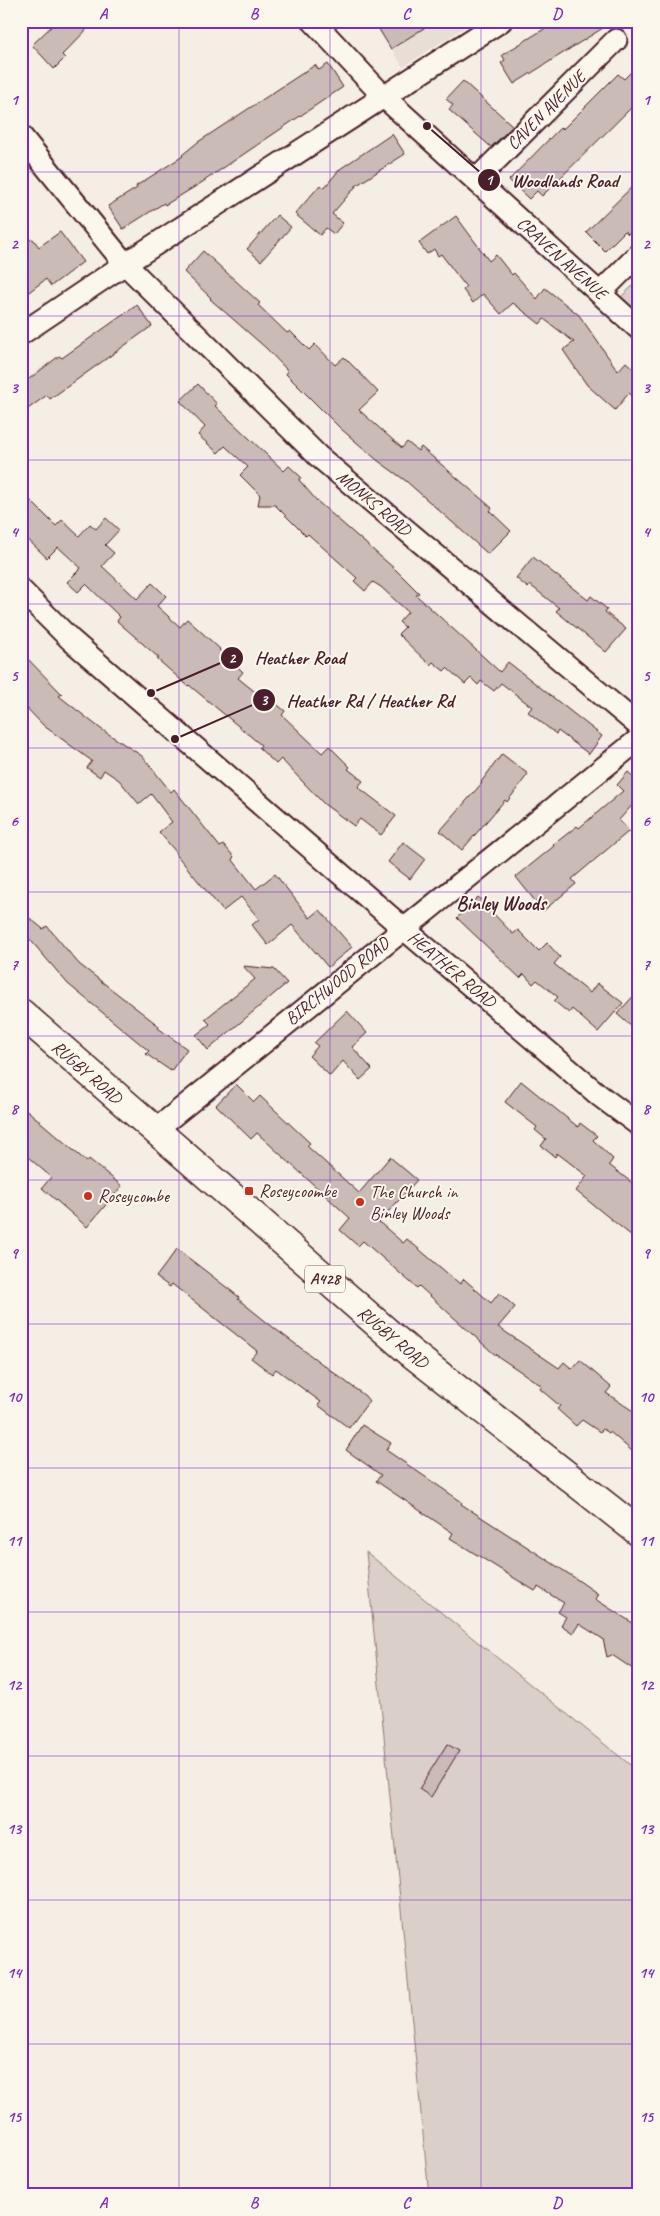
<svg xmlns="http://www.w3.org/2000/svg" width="660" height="2216" font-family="Caveat,sans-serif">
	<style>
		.built { fill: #e7dfd6 }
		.green { fill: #dbd0c9; stroke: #92787a }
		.building { fill: #cabbb6; stroke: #4a1f2b }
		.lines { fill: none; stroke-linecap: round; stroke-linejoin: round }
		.street-casing { stroke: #4a1f2b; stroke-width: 25 }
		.primary-casing { stroke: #4a1f2b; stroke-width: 31 }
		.street { stroke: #fbf7ec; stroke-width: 21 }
		.primary { stroke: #fbf7ec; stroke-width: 28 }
		.grid { fill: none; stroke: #7b2cbf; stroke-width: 1; stroke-opacity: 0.55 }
		.poi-dot { fill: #c8321e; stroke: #fbf7ec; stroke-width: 2 }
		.labels { text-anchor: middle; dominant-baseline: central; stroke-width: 4; stroke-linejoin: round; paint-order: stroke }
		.shield { fill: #fbf7ec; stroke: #7f6065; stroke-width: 1 }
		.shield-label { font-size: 16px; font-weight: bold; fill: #4a1f2b }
		.street-label { font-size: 18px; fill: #4a1f2b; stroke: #fbf7ec }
		.poi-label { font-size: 18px; fill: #4a1f2b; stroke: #fbf7ec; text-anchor: start }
		.quarter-label { font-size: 20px; font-weight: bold; fill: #4a1f2b; stroke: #fbf7ec }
		.leader { fill: none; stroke: #4a1f2b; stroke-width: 2 }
		.callout-dot { fill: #4a1f2b; stroke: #fbf7ec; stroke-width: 2 }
		.mark-label { font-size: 15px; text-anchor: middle; font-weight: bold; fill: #fff }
		.callout-label { font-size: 19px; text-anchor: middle; font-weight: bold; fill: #4a1f2b; stroke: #fbf7ec; stroke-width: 4; stroke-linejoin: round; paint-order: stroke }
		.neatline { fill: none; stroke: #7b2cbf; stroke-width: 2 }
		.grid-label { font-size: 16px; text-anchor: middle; font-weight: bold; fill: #7b2cbf }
	</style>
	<rect width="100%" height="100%" fill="#f4eee4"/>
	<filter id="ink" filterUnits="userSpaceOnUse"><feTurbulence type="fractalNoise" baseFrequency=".02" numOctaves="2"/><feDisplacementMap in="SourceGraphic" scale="10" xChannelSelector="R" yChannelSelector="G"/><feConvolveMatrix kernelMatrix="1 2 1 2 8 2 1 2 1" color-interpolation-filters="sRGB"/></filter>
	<g filter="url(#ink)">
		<polygon class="built" points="374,21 474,21 403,67"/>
		<g class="green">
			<polygon points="639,280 639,313 621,297"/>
			<polygon points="366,1552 639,1772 639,2195 429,2195"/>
		</g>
		<g class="building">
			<polygon points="57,21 95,21 62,55 65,58 54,69 32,45"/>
			<polygon points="374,21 435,21 391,49"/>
			<polygon points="557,21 614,21 514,84 501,63 505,60 502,55"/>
			<polygon points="328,64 343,87 201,183 165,205 164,203 123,229 108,206 137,188 136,186 183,156 182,155 198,142 315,65 319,70"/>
			<polygon points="639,64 639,100 542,196 537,191 529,199 509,180 561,127 563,129 618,74 624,79"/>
			<polygon points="463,81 513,126 491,147 449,110 453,105 446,99"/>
			<polygon points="392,134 405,154 357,185 332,214 343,223 334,234 326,228 320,235 295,214 320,185 324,188 340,169"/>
			<polygon points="639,180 639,223 628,234 625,231 605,251 586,232"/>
			<polygon points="277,215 291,227 261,261 247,249"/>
			<polygon points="456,216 489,261 496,255 512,275 514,273 537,299 545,288 579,315 618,371 626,362 639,374 639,402 629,393 615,410 587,385 563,350 574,342 544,319 540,324 513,303 501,314 483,294 473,303 463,290 466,287 441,254 438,256 434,249 427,254 419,243"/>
			<polygon points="60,232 83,262 51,286 46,279 21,298 21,242 33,239 39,247"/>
			<polygon points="203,251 260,303 258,305 287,333 290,331 309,350 315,344 335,365 344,357 355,368 378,392 359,410 402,448 407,442 418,451 421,447 492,508 490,511 511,531 488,554 406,481 377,460 340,428 286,374 288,371 266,348 210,299 211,298 184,272"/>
			<polygon points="137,305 152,326 50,399 47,395 21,414 21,385 59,356 62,358"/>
			<polygon points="198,384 217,404 215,406 284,471 289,466 301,477 299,480 317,501 396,570 419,593 416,595 500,672 508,662 602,736 589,754 558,731 556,734 528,712 532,707 501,683 494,691 481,681 478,685 471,678 465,684 447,668 444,671 433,662 430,665 398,634 405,627 399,622 408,612 381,587 373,582 365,591 354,581 357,578 308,534 306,536 275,505 258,505 260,495 240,475 248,467 225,446 218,453 198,435 205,427 180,401"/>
			<polygon points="29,499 56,526 62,520 79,536 90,524 96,529 106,518 119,530 105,545 114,553 102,566 137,599 152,583 166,596 157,606 180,627 187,619 220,649 219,650 243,672 238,678 265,700 268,697 285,711 282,715 322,753 329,746 350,767 348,769 363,781 358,787 396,816 381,835 360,819 354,826 324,804 281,759 276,764 259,748 261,745 189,685 188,686 157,659 159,658 117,621 120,617 86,584 78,592 67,582 81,568 58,547 47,558 21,533 21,507"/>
			<polygon points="533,557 588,600 591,596 607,609 605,612 626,629 606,652 556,611 559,608 530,585 528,588 516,578"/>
			<polygon points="21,652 62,694 59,696 101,729 142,756 171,792 174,789 220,847 224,845 234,857 232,859 256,889 275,874 310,918 320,910 352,947 328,967 292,925 268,945 252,925 259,919 241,897 223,911 175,853 176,852 159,832 172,822 151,794 139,804 119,780 104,770 100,777 87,768 92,761 44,726 21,702"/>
			<polygon points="502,754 528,774 507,802 505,800 462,850 440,831 482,783 481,782"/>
			<polygon points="628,772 637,780 639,778 639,806 635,802 619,820 629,831 572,879 576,884 543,911 516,877 554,846 553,845 577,826 579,828 623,791 617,785"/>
			<polygon points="403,842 425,859 410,879 388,862"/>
			<polygon points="478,897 490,907 489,909 513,934 518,930 539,951 547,943 560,957 554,964 590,993 597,983 623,1003 598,1032 572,1009 569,1013 554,1001 558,997 537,980 533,984 524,974 520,978 457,918"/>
			<polygon points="21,911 43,929 47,926 79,964 159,1026 158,1028 187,1049 171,1071 146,1054 149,1051 68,984 21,929"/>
			<polygon points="243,966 274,969 287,983 208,1050 196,1035 210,1024 205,1019 255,979"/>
			<polygon points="639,990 639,1020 632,1027 617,1014"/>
			<polygon points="347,1011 367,1033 352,1047 372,1069 360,1080 343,1061 330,1076 309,1056 318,1046 314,1043"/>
			<polygon points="521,1081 578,1127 580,1123 597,1136 593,1140 613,1159 609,1165 639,1188 639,1228 632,1236 576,1191 587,1176 557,1153 555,1157 541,1146 546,1139 535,1130 537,1127 505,1102"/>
			<polygon points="236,1084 254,1102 260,1096 310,1143 307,1146 359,1193 390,1157 417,1180 379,1222 403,1243 407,1239 460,1284 464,1279 491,1303 499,1293 515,1307 498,1327 559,1368 564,1362 572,1369 580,1360 611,1387 606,1393 639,1415 639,1457 610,1432 609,1433 603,1429 600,1432 582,1420 576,1426 557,1409 560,1406 540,1389 542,1386 493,1353 419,1286 417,1288 363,1241 358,1246 340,1230 350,1218 257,1133 251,1139 216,1105"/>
			<polygon points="21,1105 87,1162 89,1159 122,1186 87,1227 42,1188 51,1177 21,1151"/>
			<polygon points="177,1249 239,1297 238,1299 274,1328 365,1396 369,1401 349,1428 318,1405 321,1402 276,1369 272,1374 251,1358 257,1351 172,1284 170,1287 156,1277"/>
			<polygon points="362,1425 391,1443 386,1450 462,1502 461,1504 575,1578 598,1594 595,1599 639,1627 639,1673 612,1655 607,1657 603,1639 579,1624 573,1633 561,1625 566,1617 558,1612 564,1603 538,1587 535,1591 450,1538 453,1533 376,1481 381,1475 346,1450"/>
			<polygon points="447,1744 459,1751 431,1797 419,1789"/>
		</g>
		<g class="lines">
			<g class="street-casing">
				<g id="street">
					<polyline points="313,21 384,97 639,329"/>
					<polyline points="21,136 125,264 318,456 639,726"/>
					<polyline points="476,180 616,40"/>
					<polyline points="600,293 639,254"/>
					<polyline points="21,334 125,264 501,21"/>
					<polyline points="21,590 71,640 403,928 600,1096 639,1125"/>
					<polyline points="154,1131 639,739"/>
				</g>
			</g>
			<g class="primary-casing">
				<polyline id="primary" points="21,1013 410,1352 639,1532"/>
			</g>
			<use href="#street" class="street"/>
			<use href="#primary" class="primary"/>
		</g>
	</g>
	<path class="grid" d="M179 21V2195M330 21V2195M481 21V2195M21 172H639M21 316H639M21 460H639M21 604H639M21 748H639M21 892H639M21 1036H639M21 1180H639M21 1324H639M21 1468H639M21 1612H639M21 1756H639M21 1900H639M21 2044H639"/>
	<g class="poi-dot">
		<rect x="244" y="1186" width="10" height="10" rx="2.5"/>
		<circle cx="88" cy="1196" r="5"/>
		<circle cx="360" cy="1202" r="5"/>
	</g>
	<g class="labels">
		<rect class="shield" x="305" y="1265.5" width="40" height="27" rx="4"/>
		<g class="shield-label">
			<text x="325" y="1279">A428</text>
		</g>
		<g class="street-label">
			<text transform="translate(546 110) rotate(-45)">CAVEN AVENUE</text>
			<text transform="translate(562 258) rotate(42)">CRAVEN AVENUE</text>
			<text transform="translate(374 503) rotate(40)">MONKS ROAD</text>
			<text transform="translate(452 969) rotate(40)">HEATHER ROAD</text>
			<text transform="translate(337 981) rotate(-39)">BIRCHWOOD ROAD</text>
			<text transform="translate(87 1072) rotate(41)">RUGBY ROAD</text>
			<text transform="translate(393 1337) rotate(40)">RUGBY ROAD</text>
		</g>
		<g class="poi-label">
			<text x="259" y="1191">Roseycoombe</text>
			<text x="370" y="1192">The Church in<tspan x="370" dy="21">Binley Woods</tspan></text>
			<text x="98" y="1196">Roseycombe</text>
		</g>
		<g class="quarter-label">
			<text x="501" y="903">Binley Woods</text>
		</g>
	</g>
	<path class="leader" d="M427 126L489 180M151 693L232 658M175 739L264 700"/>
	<g class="callout-dot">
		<circle cx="427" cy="126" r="5"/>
		<circle cx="151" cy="693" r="5"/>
		<circle cx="175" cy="739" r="5"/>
		<circle cx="489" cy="180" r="12"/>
		<circle cx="232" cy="658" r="12"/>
		<circle cx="264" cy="700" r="12"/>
	</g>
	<g class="mark-label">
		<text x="489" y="185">1</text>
		<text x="232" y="663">2</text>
		<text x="264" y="705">3</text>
	</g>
	<g class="callout-label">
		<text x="565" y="187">Woodlands Road</text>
		<text x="300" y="664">Heather Road</text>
		<text x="370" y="707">Heather Rd / Heather Rd</text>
	</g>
	<rect width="660" height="2216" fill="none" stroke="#fbf7ec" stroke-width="55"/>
	<rect x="28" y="28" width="604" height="2160" class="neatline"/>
	<g class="grid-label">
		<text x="103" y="19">A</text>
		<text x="254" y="19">B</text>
		<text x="406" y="19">C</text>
		<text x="557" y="19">D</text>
		<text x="14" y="105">1</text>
		<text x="646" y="105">1</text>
		<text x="14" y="249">2</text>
		<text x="646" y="249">2</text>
		<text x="14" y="393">3</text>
		<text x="646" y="393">3</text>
		<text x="14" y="537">4</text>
		<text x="646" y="537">4</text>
		<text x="14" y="681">5</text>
		<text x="646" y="681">5</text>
		<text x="14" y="826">6</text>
		<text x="646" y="826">6</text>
		<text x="14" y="970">7</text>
		<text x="646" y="970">7</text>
		<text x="14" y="1114">8</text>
		<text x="646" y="1114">8</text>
		<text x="14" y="1258">9</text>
		<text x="646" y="1258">9</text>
		<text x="14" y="1402">10</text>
		<text x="646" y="1402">10</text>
		<text x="14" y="1546">11</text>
		<text x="646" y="1546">11</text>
		<text x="14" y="1690">12</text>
		<text x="646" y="1690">12</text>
		<text x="14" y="1834">13</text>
		<text x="646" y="1834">13</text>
		<text x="14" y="1978">14</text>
		<text x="646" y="1978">14</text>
		<text x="14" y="2122">15</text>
		<text x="646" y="2122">15</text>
		<text x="103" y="2208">A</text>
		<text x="254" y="2208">B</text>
		<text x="406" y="2208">C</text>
		<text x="557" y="2208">D</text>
	</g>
</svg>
